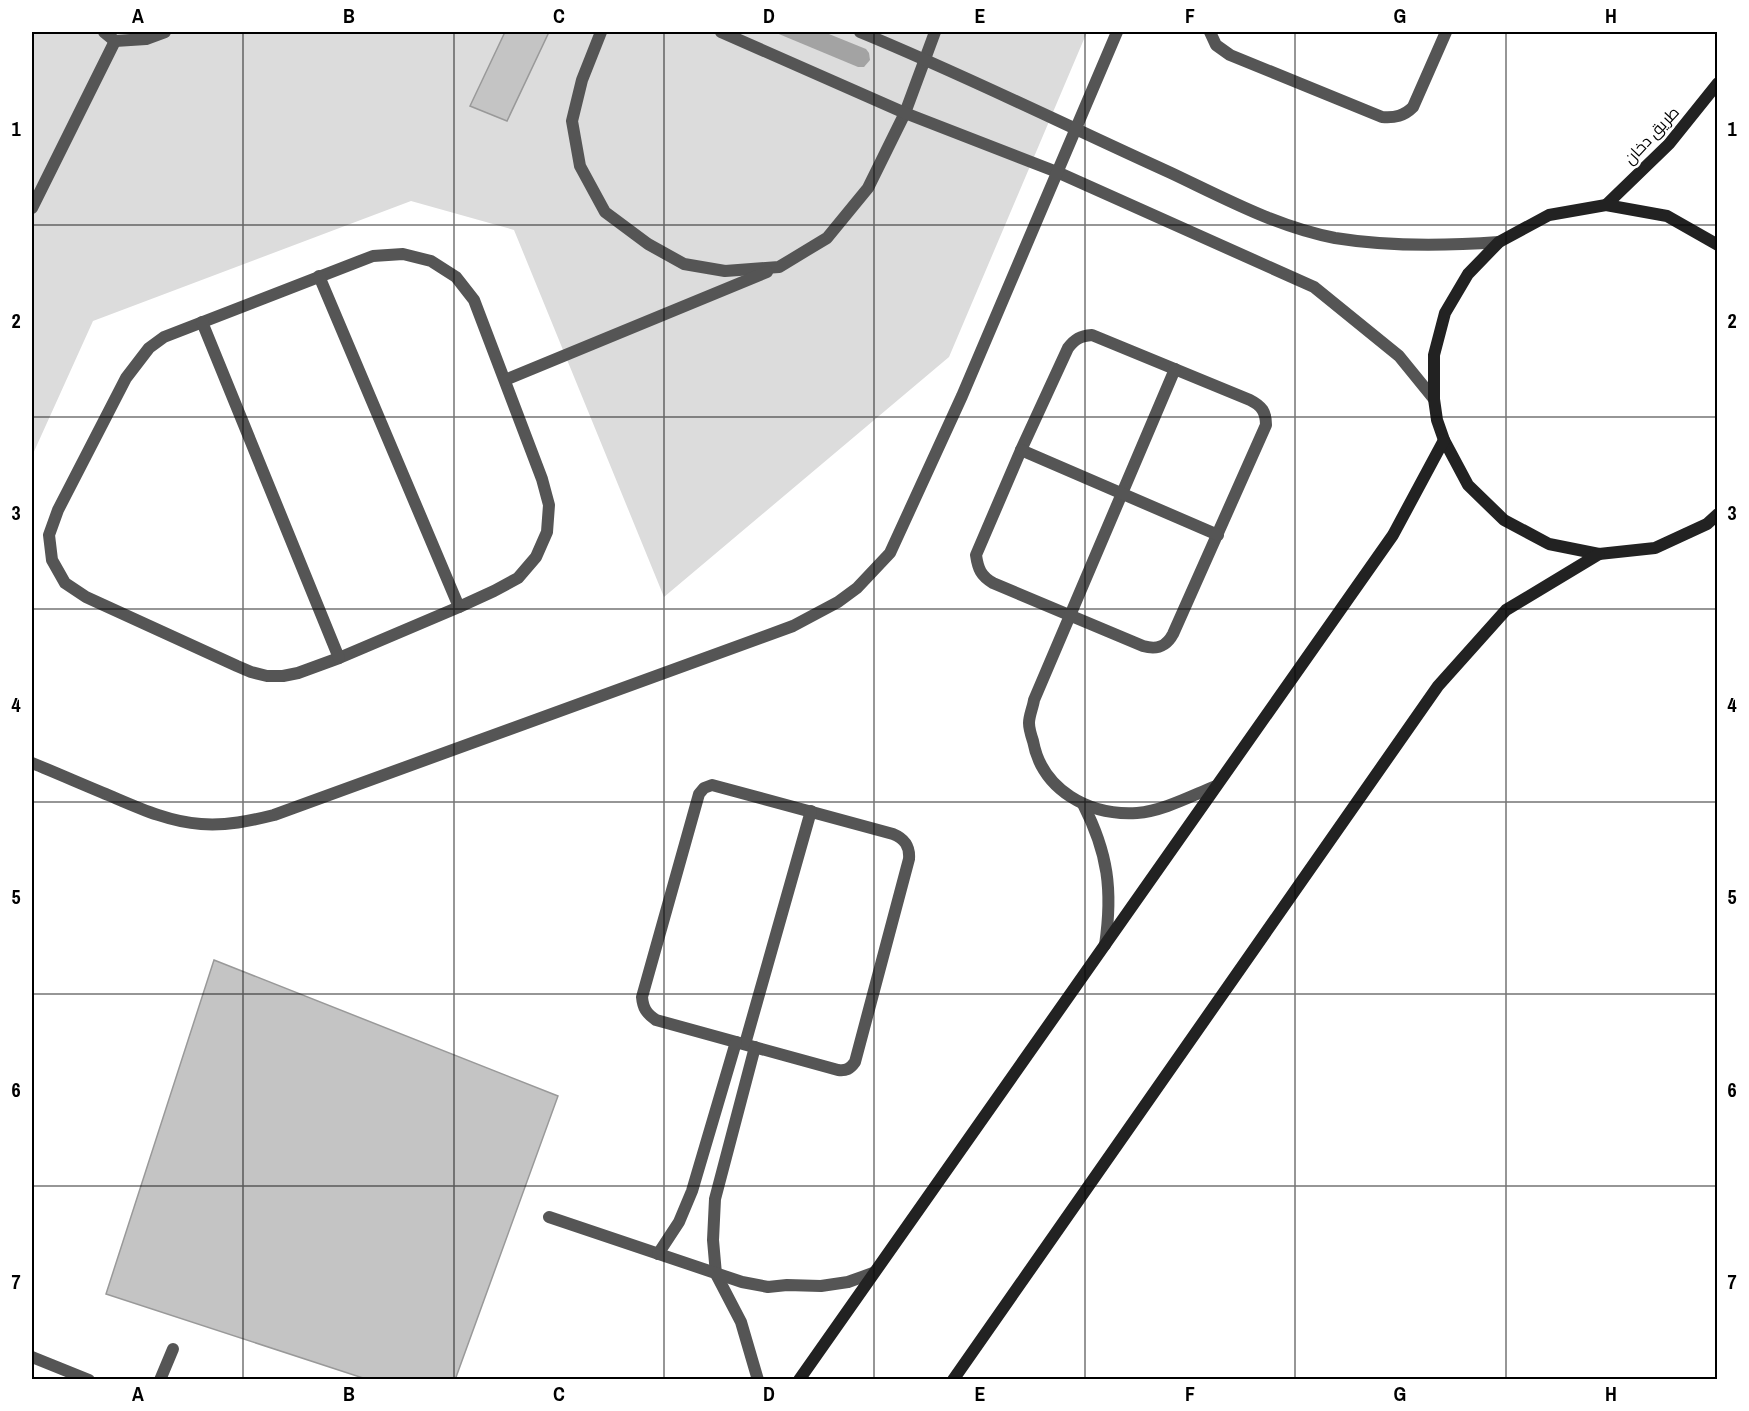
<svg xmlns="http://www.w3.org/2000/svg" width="1749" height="1411" font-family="'Archivo Narrow',Cairo,sans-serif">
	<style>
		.green { fill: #dcdcdc }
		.water { fill: #a3a3a3 }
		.building { fill: #c4c4c4; stroke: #999; stroke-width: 1.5 }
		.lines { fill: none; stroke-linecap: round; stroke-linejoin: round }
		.lane { stroke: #555; stroke-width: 12 }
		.street { stroke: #555; stroke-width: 12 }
		.secondary { stroke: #222; stroke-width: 12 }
		.grid { fill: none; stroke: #000; stroke-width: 1.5; stroke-opacity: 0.55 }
		.labels { text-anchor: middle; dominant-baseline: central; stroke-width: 5; stroke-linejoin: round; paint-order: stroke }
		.street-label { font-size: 16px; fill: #000; stroke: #fff }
		.neatline { fill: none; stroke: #000; stroke-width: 2 }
		.grid-label { font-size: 20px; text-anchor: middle; font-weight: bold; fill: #000 }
	</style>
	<rect width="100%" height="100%" fill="#fff"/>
	<polygon class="green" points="32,32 1087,32 949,357 664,597 514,230 411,201 93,321 32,456"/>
	<polygon class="water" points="774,32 824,32 866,49 869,53 870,60 864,67 858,67"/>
	<g class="building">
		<polygon points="505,32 549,32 507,121 470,106"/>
		<polygon points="214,960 558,1096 455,1380 369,1380 106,1294"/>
	</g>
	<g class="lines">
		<g class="lane">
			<path d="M1210 32 1216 45 1230 55 1382 117C1395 118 1404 116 1413 107L1446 32"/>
			<polygon points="403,254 431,261 456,277 474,300 542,479 549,505 547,532 536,557 518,578 494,591 459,607 339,658 298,673 283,676 267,676 251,672 237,666 86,597 65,583 52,560 49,535 58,510 126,378 149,348 164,337 373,256"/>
			<polyline points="319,276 459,607"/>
			<polyline points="202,322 339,658"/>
			<path d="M1092 335 1250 400C1262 406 1266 412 1266 425L1173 634C1166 647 1157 650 1143 646L993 583C981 576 978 569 976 555L1021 450 1068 348C1075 339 1080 336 1092 335Z"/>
			<path d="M1175 369 1034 700C1033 707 1029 716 1029 723 1029 729 1031 735 1033 741 1042 790 1089 816 1137 813 1163 811 1191 796 1216 786"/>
			<polyline points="1021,450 1218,535"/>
			<path d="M712 785 893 834C905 839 910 846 909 859L855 1062C850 1069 846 1071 838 1070L656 1020C646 1013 643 1008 642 997L699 794 704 788Z"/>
			<path d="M1083 804C1108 853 1113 890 1105 945"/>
			<polyline points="745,1044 811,811"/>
			<polyline points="755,1047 715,1199 713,1240 716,1274 741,1322 758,1380"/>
			<polyline points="549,1217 742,1282 768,1287 787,1285 821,1286 848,1282 873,1273"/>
			<polyline points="658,1254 679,1222 692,1191 736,1042"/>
			<polyline points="32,1357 89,1380"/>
			<polyline points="160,1380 173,1349"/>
		</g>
		<g class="street">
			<polyline points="104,32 115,41 146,39 165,32"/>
			<polyline points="601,32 582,80 572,121 580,166 605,212 648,244 684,264 725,271 779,267 827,238 868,188 905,113 935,32"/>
			<polyline points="721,32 905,113 1057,172 1314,287 1399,356 1434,399"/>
			<path d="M860 32C965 75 1067 126 1171 173 1224 198 1277 227 1335 238 1390 247 1444 246 1499 242"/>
			<polyline points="32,208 115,41"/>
			<polyline points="505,380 767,272"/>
			<path d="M32 763C59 774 86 786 113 797 141 809 170 822 201 824 226 826 250 821 274 815L793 626 838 602 857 588 890 553 962 396 1117 32"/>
		</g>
		<g class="secondary">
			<polyline points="1606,205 1669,144 1718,83"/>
			<polyline points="1718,245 1667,216 1606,205 1549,215 1499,242 1468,274 1445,313 1434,355 1434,399 1437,420 1444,440 1468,485 1504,520 1549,544 1599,554 1655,548 1707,524 1718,514"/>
			<polyline points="799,1380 1393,535 1444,440"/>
			<polyline points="953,1380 1438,686 1506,610 1599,554"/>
		</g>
	</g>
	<path class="grid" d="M243 32V1380M454 32V1380M664 32V1380M874 32V1380M1085 32V1380M1295 32V1380M1506 32V1380M32 225H1718M32 417H1718M32 609H1718M32 802H1718M32 994H1718M32 1186H1718"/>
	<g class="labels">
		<g class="street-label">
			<text transform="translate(1651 135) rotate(-47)">طريق دخان</text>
		</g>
	</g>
	<rect width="1749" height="1411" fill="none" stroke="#ffffff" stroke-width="66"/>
	<rect x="33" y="33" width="1683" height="1345" class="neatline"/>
	<g class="grid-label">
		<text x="138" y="23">A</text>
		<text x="349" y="23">B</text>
		<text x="559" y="23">C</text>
		<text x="769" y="23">D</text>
		<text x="980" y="23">E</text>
		<text x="1190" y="23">F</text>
		<text x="1400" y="23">G</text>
		<text x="1611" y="23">H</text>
		<text x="16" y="136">1</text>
		<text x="1732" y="136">1</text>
		<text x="16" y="328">2</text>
		<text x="1732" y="328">2</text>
		<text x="16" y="520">3</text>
		<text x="1732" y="520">3</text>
		<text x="16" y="712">4</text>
		<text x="1732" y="712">4</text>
		<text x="16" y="904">5</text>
		<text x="1732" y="904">5</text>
		<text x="16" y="1097">6</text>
		<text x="1732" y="1097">6</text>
		<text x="16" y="1289">7</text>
		<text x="1732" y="1289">7</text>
		<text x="138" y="1401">A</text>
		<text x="349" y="1401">B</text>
		<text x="559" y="1401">C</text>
		<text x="769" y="1401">D</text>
		<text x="980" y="1401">E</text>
		<text x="1190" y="1401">F</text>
		<text x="1400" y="1401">G</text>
		<text x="1611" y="1401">H</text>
	</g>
</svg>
